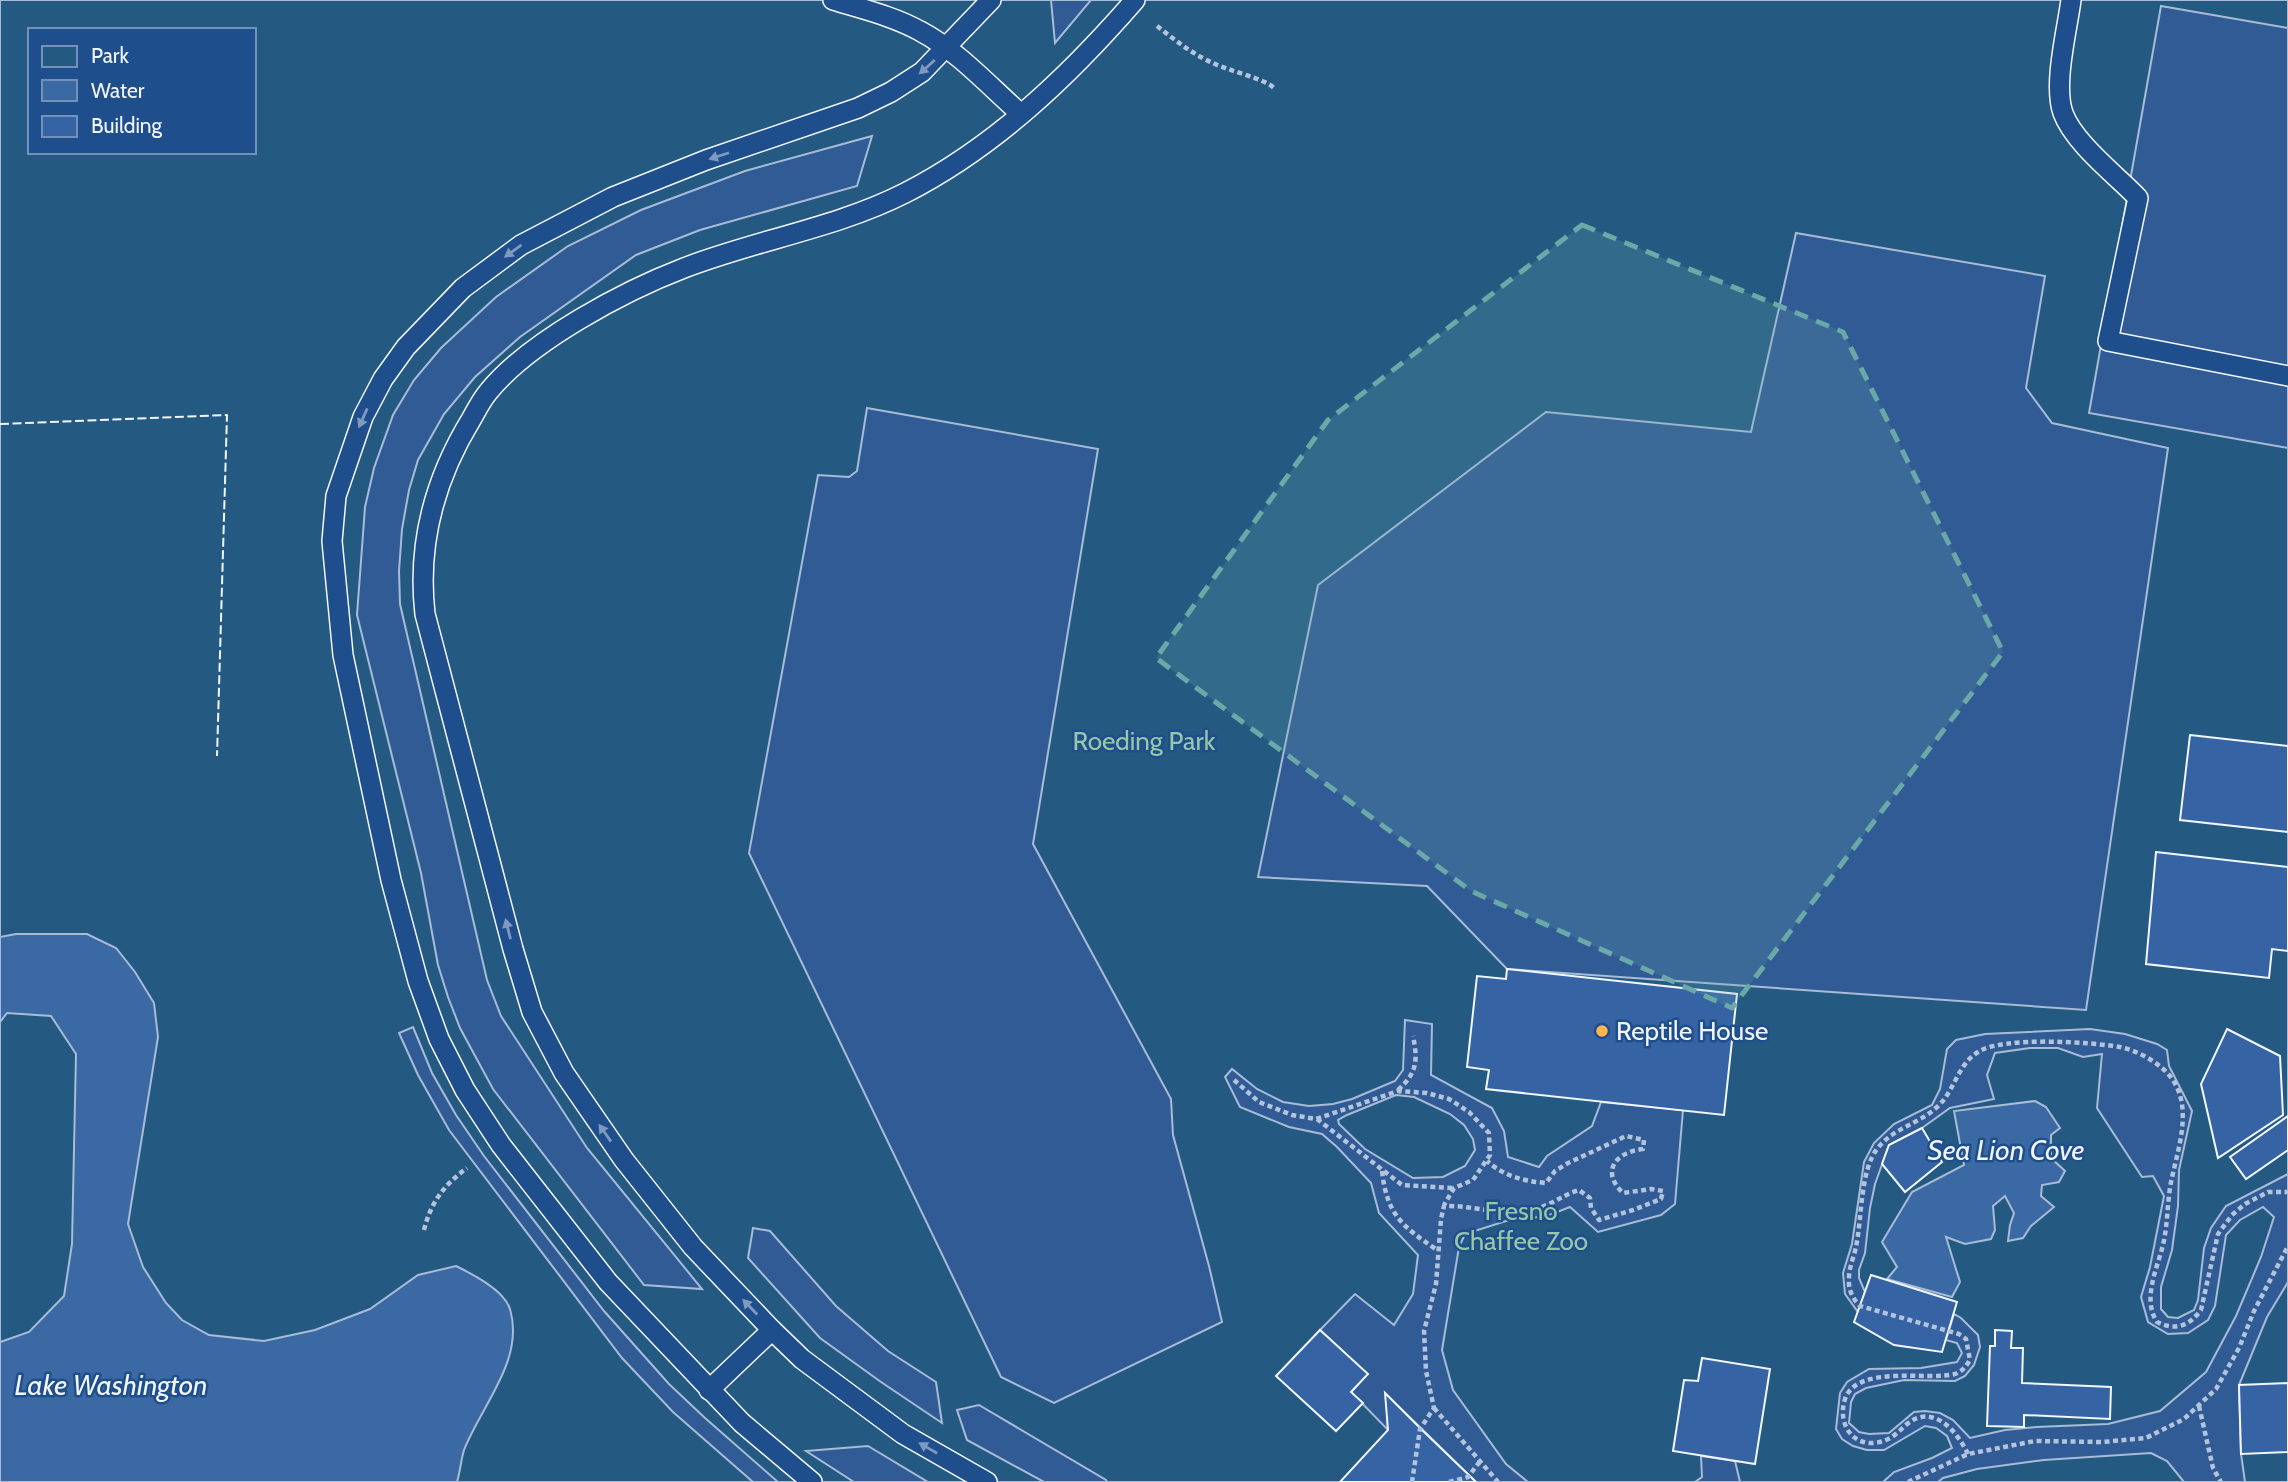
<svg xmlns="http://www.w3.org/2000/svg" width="2288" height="1482" font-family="Cabin,sans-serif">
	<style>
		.green { fill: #245a82; stroke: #a8bbd7; stroke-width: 2; fill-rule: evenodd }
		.parking { fill: #305b95; stroke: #a8bbd7; stroke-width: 2; fill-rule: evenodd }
		.water { fill: #3b69a3; stroke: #a8bbd7; stroke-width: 2 }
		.building { fill: #3563a3; stroke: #f2f6ff; stroke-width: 2 }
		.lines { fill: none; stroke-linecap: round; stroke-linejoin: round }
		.service-casing { stroke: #f2f6ff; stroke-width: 22 }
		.path { stroke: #b3c4dc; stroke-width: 4.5; stroke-dasharray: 5 3.5; stroke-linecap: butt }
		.service { stroke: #1f4e8c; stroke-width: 19 }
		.fence { stroke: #f2f6ff; stroke-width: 2; stroke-dasharray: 9 3.5; stroke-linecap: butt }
		.oneway { fill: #7e9ac0 }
		.marked { fill: #6aa9a8; fill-opacity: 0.2; stroke: #6aa9a8; stroke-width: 5; stroke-dasharray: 14 9; stroke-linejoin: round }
		.poi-dot { fill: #ffb74d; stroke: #1f4e8c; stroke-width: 2.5 }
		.labels { text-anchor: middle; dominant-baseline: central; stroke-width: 5; stroke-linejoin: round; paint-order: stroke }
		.park-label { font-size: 26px; fill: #97c8a6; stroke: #1f4e8c }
		.poi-label { font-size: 26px; fill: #f2f6ff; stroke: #1f4e8c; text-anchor: start }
		.water-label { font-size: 28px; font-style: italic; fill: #f2f6ff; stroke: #1f4e8c }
	</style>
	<rect width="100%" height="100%" fill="#1f4e8c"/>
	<path class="green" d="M0 0H2288V1482H0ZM30 30H254V152H30Z"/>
	<g class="parking">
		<polygon points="1051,0 1091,0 1055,43"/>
		<polygon points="2161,6 2288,28 2288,448 2089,413"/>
		<polygon points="872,136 857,186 700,230 636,255 520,337 475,377 444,414 418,460 409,490 402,529 399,571 400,604 487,980 501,1016 587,1148 702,1289 644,1285 493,1089 460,1028 448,997 438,965 421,873 357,615 365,507 374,468 393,415 414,380 441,348 496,297 568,246 641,210 745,171"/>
		<polygon points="1796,233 2045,276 2026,388 2052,423 2168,448 2086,1010 1507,969 1427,886 1258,877 1318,585 1546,412 1751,432"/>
		<polygon points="867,408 1098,449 1033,844 1171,1099 1173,1135 1209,1266 1222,1322 1054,1403 1001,1377 749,853 818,475 849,477 857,471"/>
		<path d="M1405 1020 1432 1024 1431 1075 1492 1108 1504 1131 1508 1157 1539 1167 1547 1156 1592 1126 1601 1102 1683 1110 1675 1204 1661 1215 1598 1232 1570 1207 1547 1216 1506 1221 1465 1234 1459 1247 1442 1350 1453 1390 1506 1464 1528 1482H1476L1386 1394 1388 1430 1351 1392 1367 1374 1320 1330 1355 1294 1394 1325 1413 1294 1418 1255 1379 1213 1371 1183 1337 1147 1322 1134 1289 1127 1240 1107 1225 1077 1232 1069 1257 1089 1283 1102 1309 1106 1333 1104 1352 1099 1395 1081 1403 1070ZM1396 1095 1414 1097 1450 1114 1464 1125 1473 1139 1475 1150 1465 1166 1443 1177 1413 1178 1365 1149 1339 1124 1338 1120 1347 1115Z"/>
		<polygon points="413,1027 432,1073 456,1115 484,1156 604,1311 669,1384 705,1418 778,1482 753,1482 673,1412 622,1358 449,1130 418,1075 399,1033"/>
		<polygon points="2090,1029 2125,1034 2157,1044 2167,1050 2169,1066 2192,1111 2179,1170 2178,1206 2172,1250 2161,1287 2161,1309 2168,1317 2178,1318 2194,1310 2198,1300 2204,1248 2211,1228 2226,1206 2288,1174 2288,1282 2267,1317 2239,1385 2241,1454 2245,1482 2184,1482 2167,1461 2151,1453 2044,1460 1977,1469 1943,1478 1938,1482 1883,1482 1894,1472 1932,1458 1952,1448 1947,1436 1936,1428 1925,1426 1884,1450 1867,1450 1853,1446 1842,1439 1836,1429 1840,1393 1847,1382 1869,1369 1921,1368 1957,1362 1962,1353 1957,1343 1946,1340 1954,1314 1961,1318 1978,1335 1980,1347 1974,1365 1965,1376 1955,1381 1904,1380 1866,1388 1855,1394 1851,1402 1849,1423 1859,1432 1869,1434 1889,1433 1914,1412 1925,1411 1940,1413 1953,1420 1970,1438 2005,1430 2036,1427 2108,1424 2160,1411 2206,1372 2236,1316 2261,1257 2274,1217 2263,1207 2240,1220 2226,1235 2215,1306 2208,1320 2188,1333 2168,1334 2148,1322 2141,1297 2150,1267 2164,1196 2153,1176 2142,1177 2097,1108 2102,1054 2083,1057 2058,1048 2030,1048 1995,1053 1987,1075 1994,1099 1950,1108 1922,1128 1889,1145 1875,1184 1870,1208 1865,1253 1859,1270 1859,1278 1865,1292 1858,1312 1845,1294 1843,1273 1852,1244 1864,1162 1874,1143 1894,1124 1932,1105 1940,1089 1947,1049 1956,1040 1985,1034"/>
		<polygon points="753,1228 770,1231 836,1306 888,1351 936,1382 942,1423 881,1382 820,1338 748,1258"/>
		<polygon points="979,1405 1106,1480 1107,1482 1044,1482 967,1440 957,1410"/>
		<polygon points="868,1446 928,1482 854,1482 806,1451"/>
		<polygon points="1701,1456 1735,1461 1740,1482 1695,1482 1702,1477"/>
	</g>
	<g class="water">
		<path d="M16 934H87L116 948 135 972 154 1003 158 1037 128 1224 143 1267 166 1303 182 1320 209 1335 264 1341 315 1330 370 1309 418 1275 456 1266C472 1274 504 1290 510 1309 525 1360 481 1406 464 1450 461 1460 460 1472 457 1482H0V1342L29 1332 64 1296 72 1244 76 1054 51 1016 7 1013 0 1022V937Z"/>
		<polygon points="2035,1101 2046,1107 2060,1128 2051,1135 2051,1158 2065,1171 2059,1182 2042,1185 2041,1196 2054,1207 2031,1226 2023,1238 2008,1241 2010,1225 2014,1213 2005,1196 1993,1206 1995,1230 1991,1239 1965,1244 1946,1237 1960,1282 1952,1297 1887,1279 1897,1267 1882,1242 1912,1192 1964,1165 1954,1111"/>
	</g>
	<g class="building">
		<polygon points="2190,735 2288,746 2288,832 2180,820"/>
		<polygon points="2156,852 2288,867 2288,951 2272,949 2269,978 2146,964"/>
		<polygon points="1507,969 1737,994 1724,1115 1486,1089 1489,1070 1467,1067 1477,976 1506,979"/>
		<polygon points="2227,1029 2280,1056 2283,1115 2218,1158 2201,1084"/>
		<polygon points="2288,1116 2288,1150 2246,1179 2230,1157"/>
		<polygon points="1922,1128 1942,1162 1905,1192 1882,1164 1889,1145"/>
		<polygon points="1871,1275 1957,1302 1942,1352 1894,1345 1854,1322"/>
		<polygon points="1320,1330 1368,1374 1351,1392 1363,1403 1336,1431 1276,1376"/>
		<polygon points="1995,1330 2012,1331 2011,1348 2023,1348 2022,1383 2111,1387 2110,1419 2024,1415 2024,1427 1987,1426 1990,1346 1995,1346"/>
		<polygon points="1702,1358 1770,1369 1755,1464 1673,1451 1684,1380 1698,1381"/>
		<polygon points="2288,1383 2288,1452 2241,1454 2239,1385"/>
		<polygon points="1385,1393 1420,1428 1476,1482 1340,1482 1388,1430"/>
	</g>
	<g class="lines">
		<g class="service-casing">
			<g id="service">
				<path d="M833 0C862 9 893 16 920 31 958 51 989 86 1021 114"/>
				<path d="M2071 0C2067 31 2053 84 2063 113 2074 143 2116 175 2138 198L2108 341 2288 376"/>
				<polyline points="709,1390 772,1330"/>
				<polyline points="812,1482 742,1423 608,1282 501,1145 465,1090 439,1039 418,981 391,880 343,655 332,541 336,496 363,417 383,379 406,347 463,288 521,245 613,197 706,160 858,108 891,92 922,72 991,0"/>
				<path d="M987 1482 903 1434 802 1359 772 1330 693 1247 624 1160 564 1073 532 1012 513 949 425 614C417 544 435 478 472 418 477 409 482 399 489 391 530 341 624 291 684 268 756 240 836 228 905 193 995 147 1069 76 1135 0"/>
			</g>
		</g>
		<g class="path">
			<path d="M1157 26C1175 40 1192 54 1213 63 1228 71 1265 78 1275 89"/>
			<polyline points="1234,1080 1259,1102 1292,1115 1316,1119 1398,1091 1427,1093 1449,1099 1469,1112 1489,1133 1490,1155 1473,1180 1454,1188 1444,1205"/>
			<path d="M1398 1090C1417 1073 1418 1061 1413 1036"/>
			<polyline points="1317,1119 1402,1185 1453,1188"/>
			<path d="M1382 1171C1387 1215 1402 1226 1437 1250"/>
			<path d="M424 1230C431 1202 444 1185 467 1168"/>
			<polyline points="2199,1406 2213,1468 2221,1482"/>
			<polyline points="1434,1408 1498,1482"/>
			<path d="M1968 1454C1957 1431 1933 1403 1907 1424 1900 1430 1894 1437 1886 1440 1857 1452 1836 1427 1845 1399 1857 1364 1929 1381 1955 1374 1963 1371 1966 1366 1970 1360L1966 1339 1959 1334 1860 1306C1852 1298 1848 1289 1849 1278 1849 1267 1854 1257 1856 1247 1862 1219 1860 1171 1877 1149 1893 1128 1919 1124 1937 1107 1955 1091 1957 1065 1978 1052 2002 1036 2091 1042 2120 1047 2135 1050 2150 1058 2162 1068 2197 1098 2179 1144 2171 1182 2167 1203 2168 1224 2163 1245 2157 1269 2142 1299 2157 1322 2176 1331 2189 1326 2201 1310L2218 1234 2232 1215 2245 1204 2268 1192H2288"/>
			<path d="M1412 1482 1420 1429 1434 1408 1426 1371 1424 1331 1436 1284 1441 1219 1444 1206C1473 1205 1504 1217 1533 1210 1549 1206 1563 1195 1579 1190L1590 1198 1591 1208 1599 1220 1633 1210 1661 1199 1663 1191 1651 1189 1623 1193C1600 1171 1616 1152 1643 1149L1644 1140 1626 1136 1568 1163 1555 1171 1546 1183C1523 1181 1504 1176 1487 1161"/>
			<polyline points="1449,1482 1468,1477 1481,1460"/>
			<polyline points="1908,1482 1968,1454 2035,1441 2103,1442 2146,1438 2184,1419 2216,1389 2239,1348 2254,1311 2288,1246"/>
		</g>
		<use href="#service" class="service"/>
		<polyline class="fence" points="0,424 227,415 217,756"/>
	</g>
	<defs><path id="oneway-solid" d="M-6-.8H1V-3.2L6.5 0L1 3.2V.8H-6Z" transform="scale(1.75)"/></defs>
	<g class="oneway">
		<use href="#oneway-solid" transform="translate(927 67) rotate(138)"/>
		<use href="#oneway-solid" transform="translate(719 156) rotate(162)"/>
		<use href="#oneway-solid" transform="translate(513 251) rotate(144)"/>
		<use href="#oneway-solid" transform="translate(363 418) rotate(114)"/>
		<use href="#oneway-solid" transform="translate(508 929) rotate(-104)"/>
		<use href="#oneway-solid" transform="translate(605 1133) rotate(-125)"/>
		<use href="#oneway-solid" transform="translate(750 1307) rotate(-134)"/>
		<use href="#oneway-solid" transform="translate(928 1448) rotate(-150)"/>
	</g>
	<path class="marked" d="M1582 225 1843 332 2003 652 1732 1008 1471 891 1156 658 1328 420Z"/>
	<circle class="poi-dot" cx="1602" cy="1031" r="7"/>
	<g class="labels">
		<g class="park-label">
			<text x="1144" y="741">Roeding Park</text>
			<text x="1521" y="1211">Fresno<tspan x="1521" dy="30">Chaffee Zoo</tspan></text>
		</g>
		<g class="poi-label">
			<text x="1616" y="1031">Reptile House</text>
		</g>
		<g class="water-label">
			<text x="2006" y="1150">Sea Lion Cove</text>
			<text x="111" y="1385">Lake Washington</text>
		</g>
	</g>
	<rect x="28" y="28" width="228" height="126" fill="#1f4e8c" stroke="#7391ba" stroke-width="2"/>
	<rect x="42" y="46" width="35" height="21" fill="#245a82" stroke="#7391ba" stroke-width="2"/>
	<text x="91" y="63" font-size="21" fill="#f2f6ff">Park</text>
	<rect x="42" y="80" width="35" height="21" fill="#3b69a3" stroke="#7391ba" stroke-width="2"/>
	<text x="91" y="98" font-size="21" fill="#f2f6ff">Water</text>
	<rect x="42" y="116" width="35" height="21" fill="#3563a3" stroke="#7391ba" stroke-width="2"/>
	<text x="91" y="133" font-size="21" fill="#f2f6ff">Building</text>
</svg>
